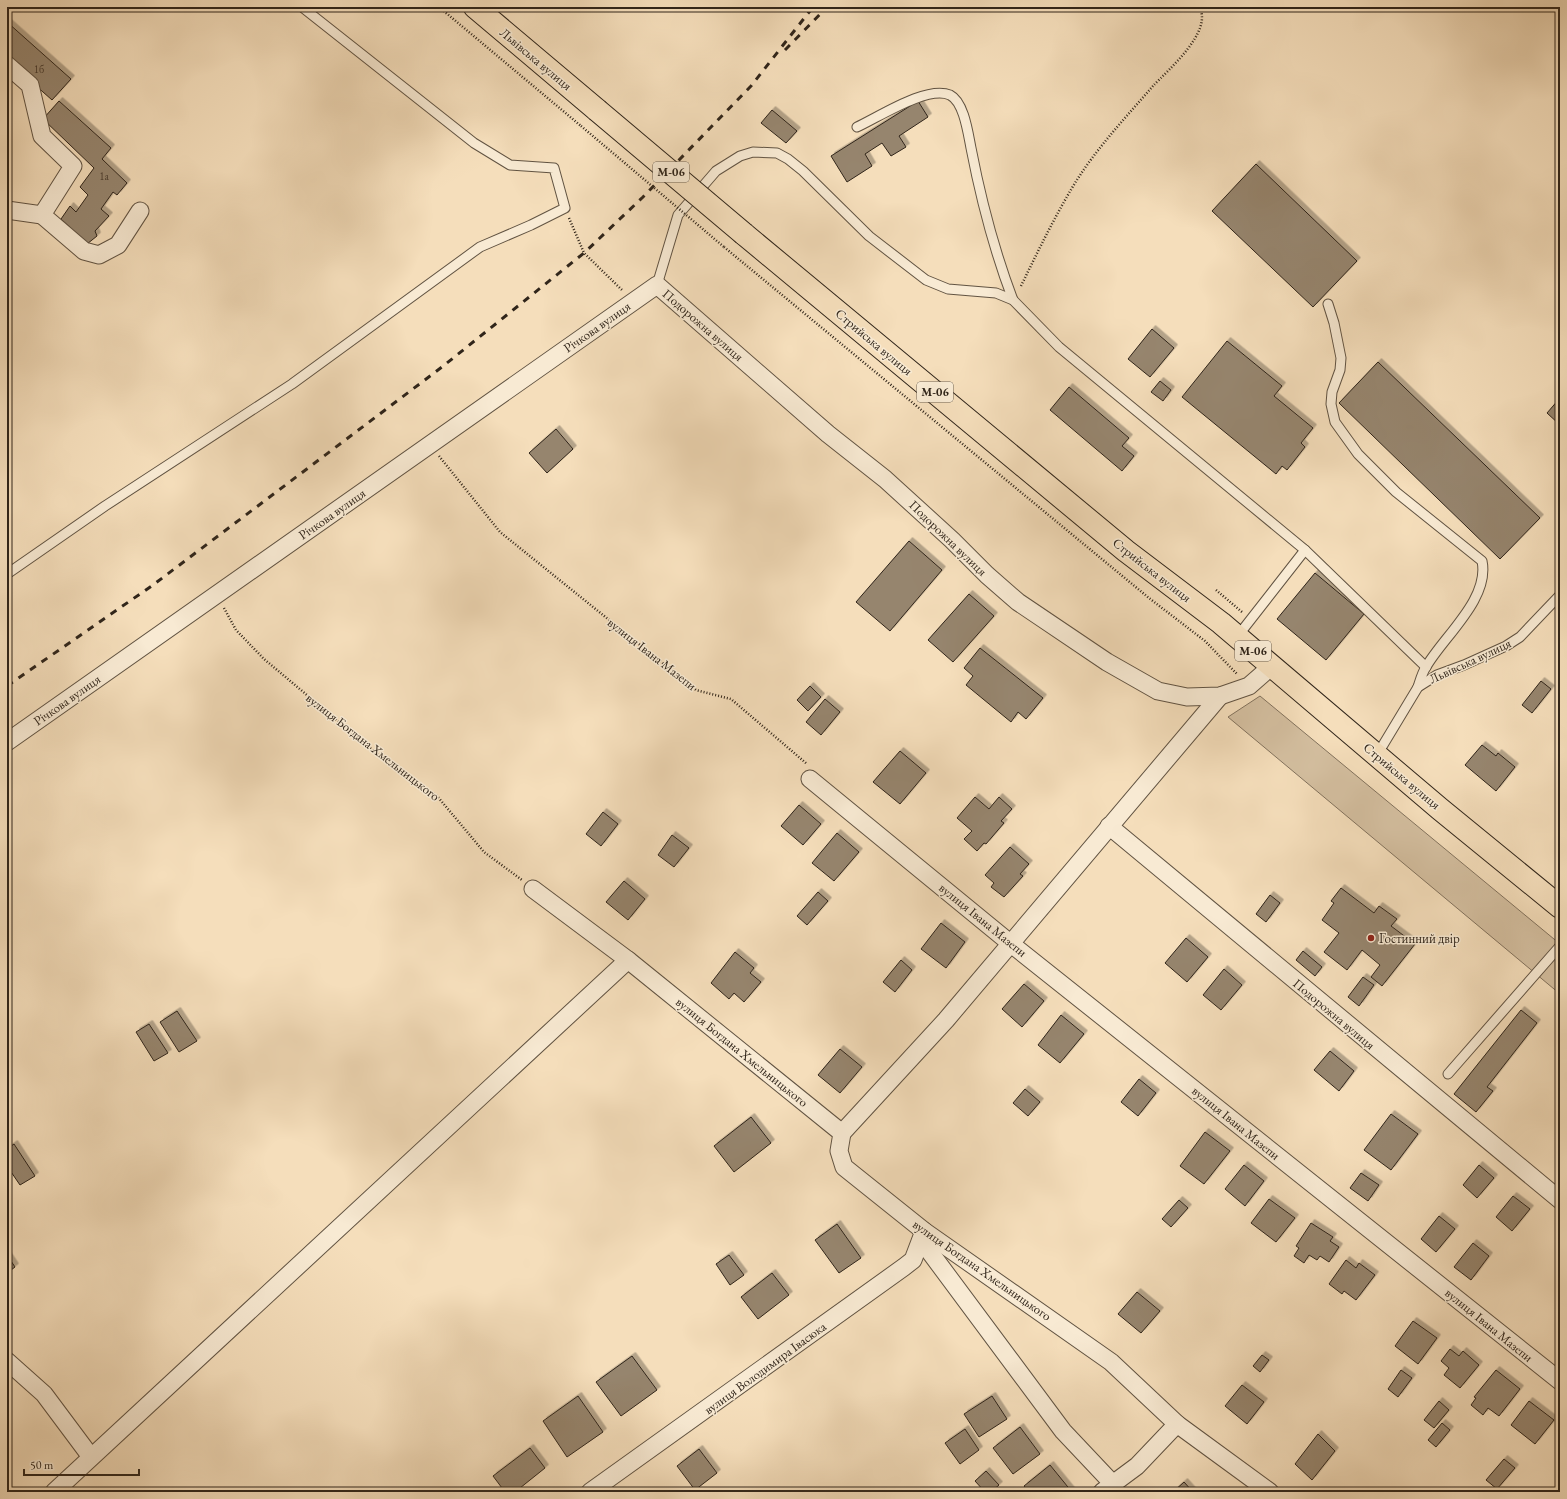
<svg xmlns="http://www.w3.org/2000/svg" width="1567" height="1499" font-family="'EB Garamond',serif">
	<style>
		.green { fill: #d4bfa0; stroke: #82725d }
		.building { fill: #96856e; stroke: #30251a; filter: url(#shadow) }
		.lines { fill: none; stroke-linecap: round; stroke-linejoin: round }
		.lane-casing { stroke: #615342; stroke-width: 11 }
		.street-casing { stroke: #615342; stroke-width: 19 }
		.highway-casing { stroke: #30251a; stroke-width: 24 }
		.path { stroke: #30251a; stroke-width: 2.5; stroke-dasharray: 1 2; stroke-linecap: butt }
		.lane { stroke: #f8ead3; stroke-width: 9 }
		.street { stroke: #f8ead3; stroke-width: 17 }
		.highway { stroke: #f5debb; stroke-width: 22 }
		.rail { stroke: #30251a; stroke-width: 3; stroke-dasharray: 7 7; stroke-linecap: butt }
		.highway-bridge-casing { stroke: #30251a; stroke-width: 24; stroke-linecap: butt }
		.path-bridge { stroke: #30251a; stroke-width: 2.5; stroke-dasharray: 1 2; stroke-linecap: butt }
		.highway-bridge { stroke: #f5debb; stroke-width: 22 }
		.poi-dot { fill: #8f2418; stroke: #f8ead3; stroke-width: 1.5 }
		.labels { text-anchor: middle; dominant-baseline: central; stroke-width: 3; stroke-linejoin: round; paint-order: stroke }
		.number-label { font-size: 11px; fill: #4a3d2f }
		.shield { fill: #f8ead3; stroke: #6c6052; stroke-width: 1 }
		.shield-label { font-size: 12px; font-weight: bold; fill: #30251a }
		.street-label { font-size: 13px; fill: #30251a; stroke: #f8ead3 }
		.poi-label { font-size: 13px; fill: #30251a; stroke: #f8ead3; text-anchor: start }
	</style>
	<defs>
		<filter id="shadow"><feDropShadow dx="3.5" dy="-3.5" stdDeviation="0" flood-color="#0004"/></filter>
	</defs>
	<rect width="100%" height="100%" fill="#f5debb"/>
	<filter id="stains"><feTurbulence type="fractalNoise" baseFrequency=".005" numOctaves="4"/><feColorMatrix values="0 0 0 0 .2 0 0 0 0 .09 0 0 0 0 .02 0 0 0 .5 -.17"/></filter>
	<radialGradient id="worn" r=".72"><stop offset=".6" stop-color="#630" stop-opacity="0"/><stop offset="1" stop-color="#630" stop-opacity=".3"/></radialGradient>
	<polygon class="green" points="1260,696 1560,944 1560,994 1228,717"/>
	<g class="building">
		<polygon points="7,22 71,79 52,100 7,60"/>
		<polygon points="59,101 111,148 102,159 127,183 117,195 113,192 101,209 109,216 95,231 97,236 87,244 61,219 70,206 76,212 88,195 80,187 94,168 43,119"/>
		<polygon points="918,101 928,117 899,136 906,147 891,156 882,143 865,154 872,166 847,182 831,156"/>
		<polygon points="772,110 797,131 786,143 761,123"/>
		<polygon points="1256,164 1357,261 1313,307 1212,211"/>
		<polygon points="1152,329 1174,348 1150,377 1128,359"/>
		<polygon points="1227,341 1282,386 1274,396 1313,428 1301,443 1305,447 1287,470 1282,466 1276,474 1182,397"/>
		<polygon points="1378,362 1540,518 1500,559 1339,403"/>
		<polygon points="1160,381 1171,390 1163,401 1151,392"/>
		<polygon points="1069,387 1129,438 1122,446 1134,456 1122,471 1050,410"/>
		<polygon points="1560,398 1560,425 1547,413"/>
		<polygon points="556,429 573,449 547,473 529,453"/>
		<polygon points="909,541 942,570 890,631 856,602"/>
		<polygon points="1315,573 1364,614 1326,660 1277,619"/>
		<polygon points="969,594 994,616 953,662 928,640"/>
		<polygon points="980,648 1043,698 1026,719 1018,712 1011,722 966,685 973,676 964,668"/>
		<polygon points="1541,681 1551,689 1532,713 1522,705"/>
		<polygon points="810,686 821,697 808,711 797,700"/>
		<polygon points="825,699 840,712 821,735 806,722"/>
		<polygon points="1482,745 1496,756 1498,753 1515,767 1496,791 1465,765"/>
		<polygon points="900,751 926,773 900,804 873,782"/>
		<polygon points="975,797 989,809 999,797 1012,809 1001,821 1004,823 986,844 984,843 977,851 964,839 972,831 957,818"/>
		<polygon points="799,805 821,824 803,845 781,826"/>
		<polygon points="603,812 618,824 601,846 586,834"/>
		<polygon points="837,833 859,852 834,881 812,863"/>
		<polygon points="672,835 689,848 674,867 658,855"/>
		<polygon points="1010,847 1029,864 1020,874 1023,876 1004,897 991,887 994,883 985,875"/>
		<polygon points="624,881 645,899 628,920 606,902"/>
		<polygon points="1341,888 1374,913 1379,906 1397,919 1391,926 1415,944 1382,986 1371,977 1380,965 1362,950 1347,970 1324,952 1339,933 1322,920 1334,903 1331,901"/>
		<polygon points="818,892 828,901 807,925 797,916"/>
		<polygon points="1270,895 1280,903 1266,922 1256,914"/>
		<polygon points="941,923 965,942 946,968 921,949"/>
		<polygon points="1186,938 1208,957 1187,982 1165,963"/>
		<polygon points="1303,951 1322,967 1315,976 1296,960"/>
		<polygon points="735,952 754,968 750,973 761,982 744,1002 734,993 729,999 711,983"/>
		<polygon points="901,960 912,970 895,992 883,982"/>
		<polygon points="1224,969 1242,985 1221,1010 1203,995"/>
		<polygon points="1363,977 1374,985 1359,1006 1348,997"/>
		<polygon points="1024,984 1044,1001 1022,1027 1002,1009"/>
		<polygon points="1521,1010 1537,1023 1487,1087 1493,1091 1476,1112 1454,1094"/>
		<polygon points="177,1011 197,1041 179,1052 160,1022"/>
		<polygon points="1061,1015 1084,1034 1060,1063 1038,1045"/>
		<polygon points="149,1024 168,1053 154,1061 136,1032"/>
		<polygon points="840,1049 862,1067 840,1093 818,1075"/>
		<polygon points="1330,1051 1354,1071 1339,1091 1314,1070"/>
		<polygon points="1139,1079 1156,1093 1138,1116 1121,1102"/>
		<polygon points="1025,1089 1040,1102 1028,1116 1013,1103"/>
		<polygon points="1391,1114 1418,1134 1391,1170 1364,1150"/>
		<polygon points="751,1117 771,1143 734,1172 714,1146"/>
		<polygon points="1205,1132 1230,1151 1204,1184 1180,1166"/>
		<polygon points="14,1144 35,1176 20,1185 7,1166 7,1149"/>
		<polygon points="1244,1165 1264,1181 1245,1206 1225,1189"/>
		<polygon points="1479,1165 1494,1178 1477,1198 1463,1185"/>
		<polygon points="1361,1173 1379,1185 1368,1201 1350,1188"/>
		<polygon points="1513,1196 1530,1209 1512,1231 1496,1217"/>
		<polygon points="1269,1199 1295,1218 1276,1242 1251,1223"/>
		<polygon points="1179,1200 1188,1208 1171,1227 1162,1219"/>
		<polygon points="1439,1216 1455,1229 1436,1252 1421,1239"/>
		<polygon points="1311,1223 1333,1237 1330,1241 1339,1247 1329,1262 1320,1256 1317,1260 1309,1255 1304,1263 1294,1256 1299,1248 1296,1246"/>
		<polygon points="837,1224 861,1258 839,1273 815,1240"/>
		<polygon points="1473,1243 1489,1256 1471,1280 1454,1267"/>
		<polygon points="7,1255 15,1267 7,1273"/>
		<polygon points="729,1255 744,1275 730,1285 716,1264"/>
		<polygon points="1346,1260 1356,1268 1359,1263 1375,1275 1356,1300 1344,1291 1342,1294 1329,1284"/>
		<polygon points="772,1273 789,1295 758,1319 741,1297"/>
		<polygon points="1137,1292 1160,1311 1141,1333 1118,1314"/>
		<polygon points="1413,1321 1437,1338 1418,1364 1395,1346"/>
		<polygon points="1450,1349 1459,1356 1463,1351 1479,1365 1460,1388 1444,1375 1449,1368 1441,1361"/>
		<polygon points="1262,1355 1269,1360 1260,1372 1253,1366"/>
		<polygon points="632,1356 657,1390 621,1416 596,1382"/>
		<polygon points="1401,1370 1412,1378 1398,1397 1388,1389"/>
		<polygon points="1496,1370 1520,1389 1499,1416 1488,1408 1483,1415 1471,1405 1476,1398 1474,1397"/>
		<polygon points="1242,1385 1264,1402 1247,1424 1225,1406"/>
		<polygon points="578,1396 603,1432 567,1457 543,1421"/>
		<polygon points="992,1396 1007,1419 979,1437 964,1414"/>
		<polygon points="1439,1401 1449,1410 1434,1428 1424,1420"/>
		<polygon points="1529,1401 1554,1420 1535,1444 1511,1425"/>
		<polygon points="1442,1423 1450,1430 1436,1447 1428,1440"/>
		<polygon points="1020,1427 1040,1454 1013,1474 993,1448"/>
		<polygon points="965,1429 979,1450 960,1464 945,1443"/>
		<polygon points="1318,1434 1335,1451 1312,1480 1295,1464"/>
		<polygon points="530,1448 545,1468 515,1492 505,1492 493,1476"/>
		<polygon points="699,1449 717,1473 695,1490 677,1466"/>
		<polygon points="1504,1459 1515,1468 1497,1489 1486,1480"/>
		<polygon points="1050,1465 1072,1492 1029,1492 1024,1486"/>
		<polygon points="986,1471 999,1485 991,1492 985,1492 975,1481"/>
		<polygon points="1184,1482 1193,1492 1173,1492"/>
	</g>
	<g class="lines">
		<g class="lane-casing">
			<g id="lane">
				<path d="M857 127C879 117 927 85 950 95 964 102 968 133 971 148 981 200 994 250 1013 300"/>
				<polyline points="657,285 678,215 716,171 740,156 753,152 777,153 788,159 803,171 869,236 926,280 948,289 996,293 1013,300 1059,347 1305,550 1426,667"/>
				<path d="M1328 304 1334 323 1341 358 1340 370 1332 392 1331 404 1335 422 1358 454 1396 492 1482 561C1490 599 1443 637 1426 667 1422 673 1420 681 1418 687"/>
				<polyline points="7,574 105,506 292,384 480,247 531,225 565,208 554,168 510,165 474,143 302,7"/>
				<polyline points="1237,637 1305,550"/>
				<polyline points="1377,755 1418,687 1437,675 1464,665 1506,646 1520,637 1560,595"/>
				<polyline points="1448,1074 1560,946"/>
			</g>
		</g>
		<g class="street-casing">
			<g id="street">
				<polyline points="7,65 30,85 42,136 73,166 42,215 84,251 99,255 118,245 140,211"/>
				<polyline points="7,210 42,215"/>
				<polyline points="7,742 657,285 828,434 885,479 952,540 987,575 1018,602 1107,662 1158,691 1187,697 1220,696 1249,686 1272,666"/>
				<polyline points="810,779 1010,943 1560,1381"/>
				<polyline points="1109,826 1560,1200"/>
				<polyline points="533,889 628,960 842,1133 839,1151 844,1167 924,1231 1111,1362 1177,1424 1270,1492"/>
				<polyline points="842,1133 946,1020 1220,696"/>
				<polyline points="921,1240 1063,1431 1113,1484"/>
				<polyline points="7,1361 44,1394 91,1457"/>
				<polyline points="54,1492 628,960"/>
				<polyline points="590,1492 904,1267 913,1260 924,1231"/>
				<polyline points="1102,1492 1137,1466 1177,1424"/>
			</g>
		</g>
		<g class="highway-casing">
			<g id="highway">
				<polyline points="475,7 597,110"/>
				<polyline points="744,234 1126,551 1221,623 1440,809 1560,907"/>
			</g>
		</g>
		<g class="path">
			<polyline points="439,7 581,126"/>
			<polyline points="569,218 584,253 623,291"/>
			<polyline points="724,247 1149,598 1205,641 1237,674"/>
			<path d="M1021 286C1038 251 1055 216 1075 183 1096 149 1126 117 1153 86 1168 70 1214 31 1199 7"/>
			<polyline points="439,456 500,532 696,690 731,699 807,764"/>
			<polyline points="1216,590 1242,612"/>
			<polyline points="224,608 236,630 264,659 376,753 437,796 484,852 522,880"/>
		</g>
		<use href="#lane" class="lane"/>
		<use href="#street" class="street"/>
		<use href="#highway" class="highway"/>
		<g class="rail">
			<polyline points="785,50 827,7"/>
			<polyline points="7,686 153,585 442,367 584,253 643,197 751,86 813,7"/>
		</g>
		<g class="highway-bridge-casing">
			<polyline id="highway-bridge" points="597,110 744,234"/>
		</g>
		<polyline class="path-bridge" points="581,126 724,247"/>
		<use href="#highway-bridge" class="highway-bridge"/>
	</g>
	<circle class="poi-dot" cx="1371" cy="938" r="4"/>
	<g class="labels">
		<g class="number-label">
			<text x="39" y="69">1б</text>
			<text x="104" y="176">1а</text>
		</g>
		<g class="shield">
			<rect x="653" y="162" width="36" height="20" rx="3"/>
			<rect x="917" y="382" width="36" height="20" rx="3"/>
			<rect x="1235" y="641" width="36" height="20" rx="3"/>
		</g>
		<g class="shield-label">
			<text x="671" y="172">М-06</text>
			<text x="935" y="392">М-06</text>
			<text x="1253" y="651">М-06</text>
		</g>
		<g class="street-label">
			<text transform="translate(536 59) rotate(40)">Львівська вулиця</text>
			<text transform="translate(703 325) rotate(41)">Подорожна вулиця</text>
			<text transform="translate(597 327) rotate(-35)">Річкова вулиця</text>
			<text transform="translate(874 342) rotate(40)">Стрийська вулиця</text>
			<text transform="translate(332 514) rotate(-35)">Річкова вулиця</text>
			<text transform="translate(948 538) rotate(44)">Подорожна вулиця</text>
			<text transform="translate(1152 570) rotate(38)">Стрийська вулиця</text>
			<text transform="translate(652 654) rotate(38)">вулиця Івана Мазепи</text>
			<text transform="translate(1470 661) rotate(-25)">Львівська вулиця</text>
			<text transform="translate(67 700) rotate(-35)">Річкова вулиця</text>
			<text transform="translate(373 747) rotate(38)">вулиця Богдана Хмельницького</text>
			<text transform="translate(1402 776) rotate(40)">Стрийська вулиця</text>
			<text transform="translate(983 920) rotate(39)">вулиця Івана Мазепи</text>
			<text transform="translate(1334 1014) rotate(40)">Подорожна вулиця</text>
			<text transform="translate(742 1052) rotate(39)">вулиця Богдана Хмельницького</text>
			<text transform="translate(1236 1123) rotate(39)">вулиця Івана Мазепи</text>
			<text transform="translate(982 1270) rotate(35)">вулиця Богдана Хмельницького</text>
			<text transform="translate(1489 1325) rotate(39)">вулиця Івана Мазепи</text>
			<text transform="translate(765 1368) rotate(-36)">вулиця Володимира Івасюка</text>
		</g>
		<g class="poi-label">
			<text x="1379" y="938">Гостинний двір</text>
		</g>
	</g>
	<rect width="1567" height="1499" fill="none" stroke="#f5debb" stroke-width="24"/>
	<rect x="8" y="8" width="1551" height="1483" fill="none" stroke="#30251a" stroke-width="2"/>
	<rect x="12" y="12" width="1543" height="1475" fill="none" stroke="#30251a"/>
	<path d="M24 1469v6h115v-6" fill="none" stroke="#30251a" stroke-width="2"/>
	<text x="30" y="1469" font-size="12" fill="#30251a" stroke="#f8ead3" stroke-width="3" paint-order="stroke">50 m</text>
	<rect width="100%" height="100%" filter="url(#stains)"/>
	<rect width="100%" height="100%" fill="url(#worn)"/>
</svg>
